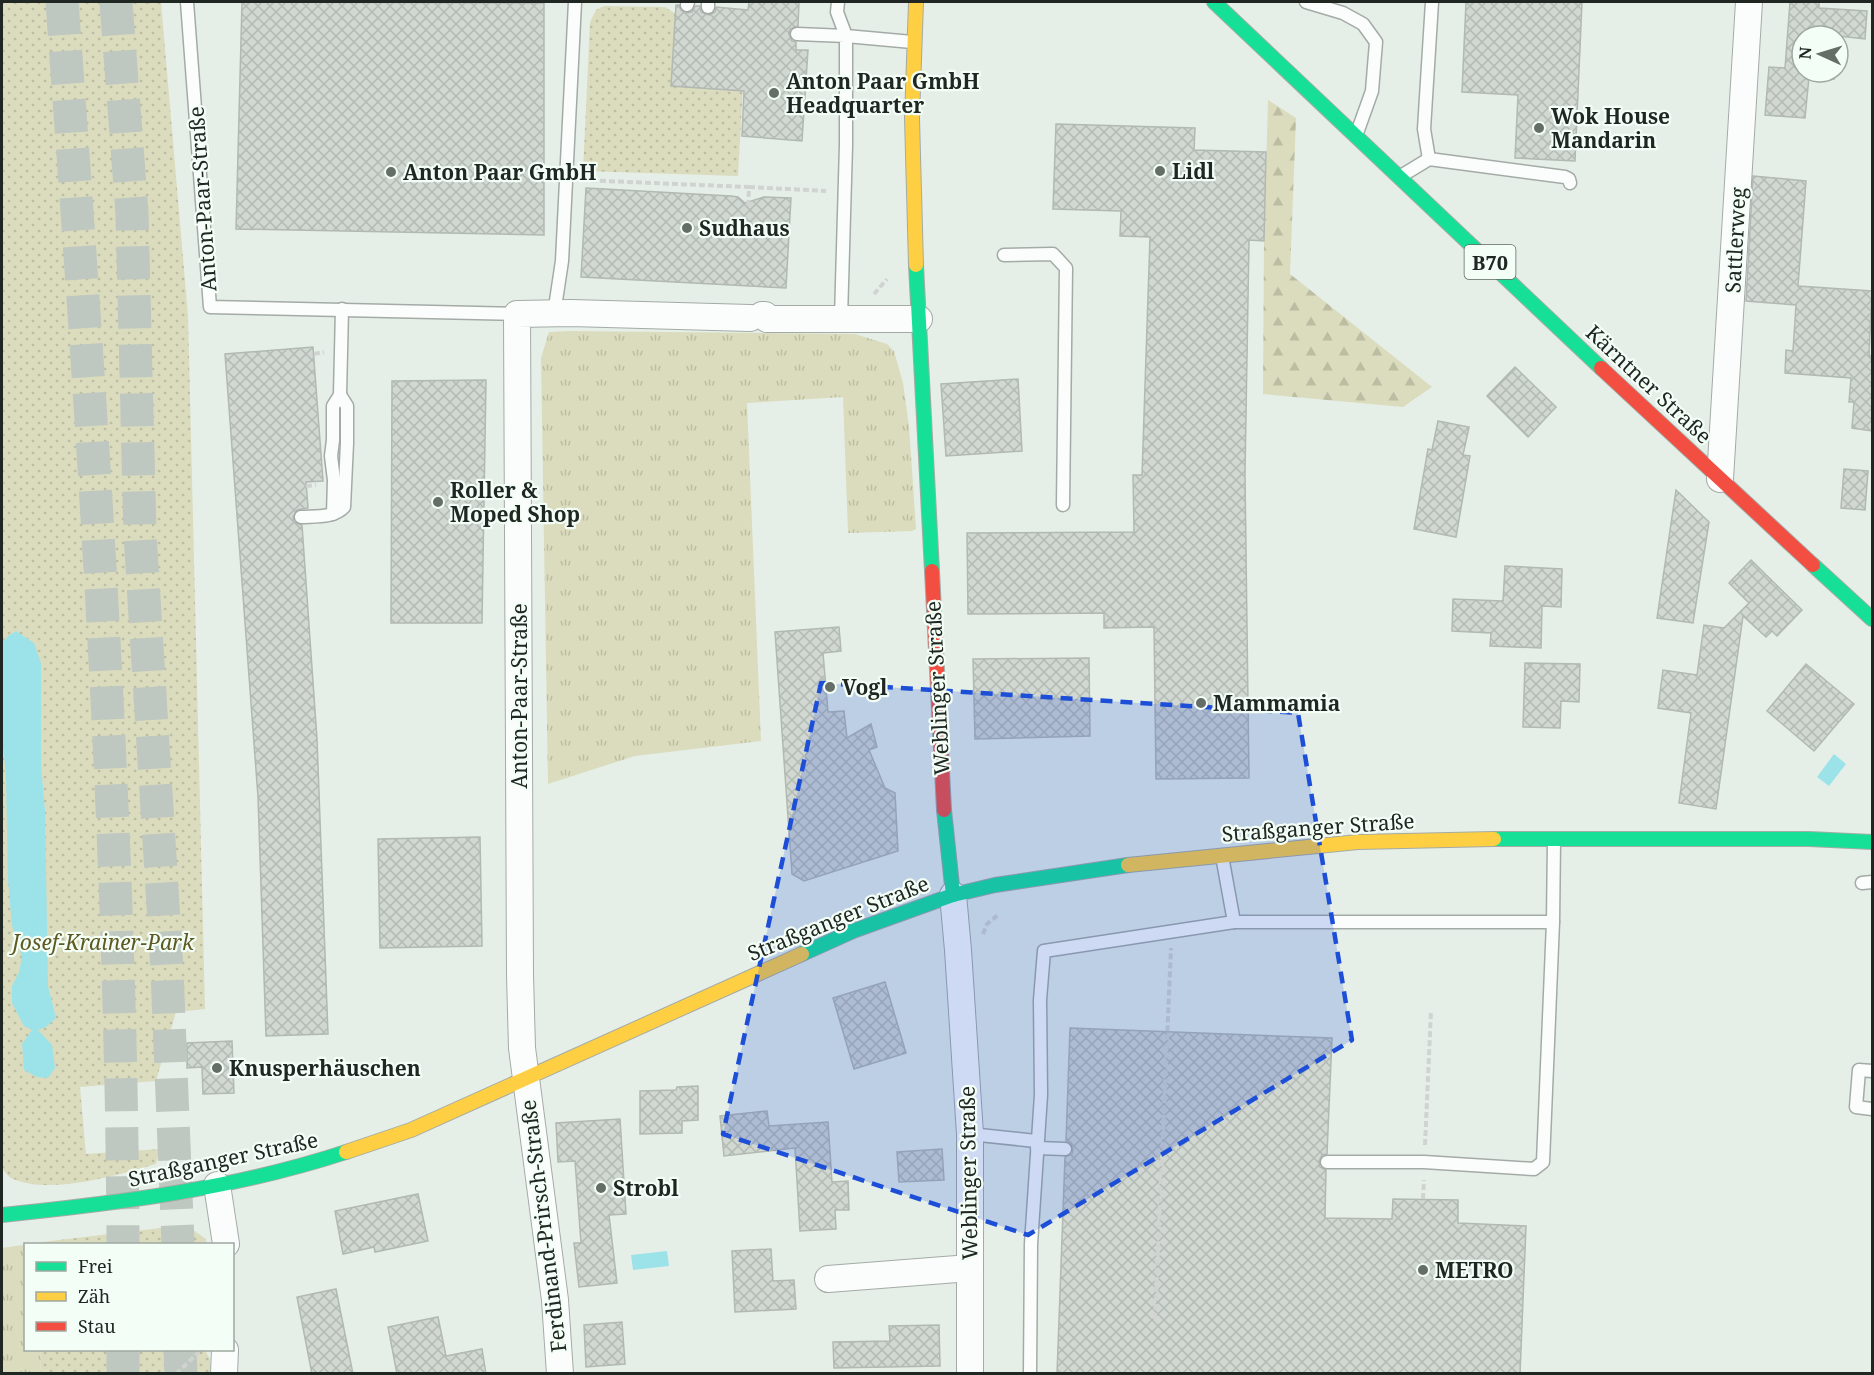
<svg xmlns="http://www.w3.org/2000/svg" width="1874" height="1375" font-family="'Noto Serif',serif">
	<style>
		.grass { fill: url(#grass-tufts) }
		.forest { fill: url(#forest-firs) }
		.park { fill: url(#park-dots) }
		.water { fill: #9ce3e9 }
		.building { fill: url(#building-cross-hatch); stroke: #b2b8b2; stroke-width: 1.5 }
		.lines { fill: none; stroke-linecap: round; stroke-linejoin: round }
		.highway-tunnel { stroke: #bec7c0; stroke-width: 33; stroke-dasharray: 33 16; stroke-linecap: butt }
		.lane-casing { stroke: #a4aba6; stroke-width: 15 }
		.street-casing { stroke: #a4aba6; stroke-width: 28 }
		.fast-casing { stroke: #a4aba6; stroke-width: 16 }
		.slow-casing { stroke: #a4aba6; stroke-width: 16 }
		.jam-casing { stroke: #a4aba6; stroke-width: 16 }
		.path { stroke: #d1d3d1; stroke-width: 4; stroke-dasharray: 6 3; stroke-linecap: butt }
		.lane { stroke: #fbfdfc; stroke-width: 12 }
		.street { stroke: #fbfdfc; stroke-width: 26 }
		.fast { stroke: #16e098; stroke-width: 14 }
		.slow { stroke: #ffcf43; stroke-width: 14 }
		.jam { stroke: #f24e42; stroke-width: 14 }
		.marked { fill: #1d4ed8; fill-opacity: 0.2; stroke: #1d4ed8; stroke-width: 4.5; stroke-dasharray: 12 8; stroke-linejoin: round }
		.poi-dot { fill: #656d67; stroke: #f3fef6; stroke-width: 2 }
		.labels { text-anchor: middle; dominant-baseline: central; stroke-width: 4.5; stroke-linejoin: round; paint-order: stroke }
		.shield { fill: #f3fef6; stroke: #5f6862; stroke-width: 1.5 }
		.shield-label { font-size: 20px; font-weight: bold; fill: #202722 }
		.poi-label { font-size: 21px; font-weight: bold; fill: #202722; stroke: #f3fef6; text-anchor: start }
		.street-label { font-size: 21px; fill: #202722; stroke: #f3fef6 }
		.park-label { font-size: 21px; font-style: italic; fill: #5f5823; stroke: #f3fef6 }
	</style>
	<defs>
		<pattern id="grass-tufts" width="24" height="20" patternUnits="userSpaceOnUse" patternTransform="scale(1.5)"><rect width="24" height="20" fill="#dbdcbd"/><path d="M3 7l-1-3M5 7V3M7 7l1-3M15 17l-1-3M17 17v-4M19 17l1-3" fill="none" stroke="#bcbda2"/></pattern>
		<pattern id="forest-firs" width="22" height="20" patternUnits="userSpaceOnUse" patternTransform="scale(1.5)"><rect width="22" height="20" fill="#dbdcbd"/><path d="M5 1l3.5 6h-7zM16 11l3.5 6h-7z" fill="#bcbda2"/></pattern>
		<pattern id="park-dots" width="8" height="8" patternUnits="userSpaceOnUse" patternTransform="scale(1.5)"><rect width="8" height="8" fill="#dbdcbd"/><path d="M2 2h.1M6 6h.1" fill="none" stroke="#bcbda2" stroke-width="1.8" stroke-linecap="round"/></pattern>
		<pattern id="building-cross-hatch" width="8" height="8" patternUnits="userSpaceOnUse" patternTransform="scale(1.5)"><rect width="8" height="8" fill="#d1d7d1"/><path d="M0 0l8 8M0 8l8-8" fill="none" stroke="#b3b9b3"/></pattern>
	</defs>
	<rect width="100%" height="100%" fill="#e5efe8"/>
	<g class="grass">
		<polygon points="570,331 855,334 887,344 894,351 903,383 909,426 916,529 912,531 848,533 843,397 747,403 761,741 635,756 548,784 541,358 549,332"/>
		<polygon points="42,1242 42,1244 26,1244 26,1350 41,1350 40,1373 2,1374 2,1248"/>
	</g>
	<polygon class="forest" points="1268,100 1296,118 1290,274 1432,387 1403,407 1263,394 1264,241"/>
	<g class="park">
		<path d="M2 2H161L188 316 205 1009 176 1012 156 1081 80 1087 86 1154 160 1149 156 1164C117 1175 50 1196 11 1178 8 1176 4 1171 2 1168Z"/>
		<polygon points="604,6 665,7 676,14 671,86 745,49 738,176 583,171 590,22 596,10"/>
		<polygon points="186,1225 206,1239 206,1244 42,1244 42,1242"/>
		<polygon points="41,1350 205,1350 210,1359 212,1374 40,1374"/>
	</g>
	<g class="water">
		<polygon points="16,631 34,643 41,663 41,765 45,811 48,986 56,1018 46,1027 38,1030 52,1045 55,1068 48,1078 37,1077 24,1070 22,1044 32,1030 24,1026 12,1003 12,986 19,972 22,957 12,926 8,880 6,776 2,735 3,642 8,636"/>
		<polygon points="1834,754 1846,764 1829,786 1817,777"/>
		<polygon points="667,1251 669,1266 633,1270 631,1255"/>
	</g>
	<g class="building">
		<polygon points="242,2 544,3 544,235 236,229"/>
		<polygon points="749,2 799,2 798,26 790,29 789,34 792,41 796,42 796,50 808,50 802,141 742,136 744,91 671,86 676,5 679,5 681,10 685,13 692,12 695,6 700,6 701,12 709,15 715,12 716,7 748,10"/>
		<polygon points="1466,2 1582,2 1575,161 1515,158 1518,95 1462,92"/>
		<polygon points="1790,2 1819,2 1819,8 1867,11 1865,39 1838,36 1802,36 1802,72 1834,72 1834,79 1809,77 1805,118 1765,115 1769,67 1785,68"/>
		<polygon points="1056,124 1195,128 1194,150 1266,152 1264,241 1249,240 1245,474 1249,778 1156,779 1154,627 1104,628 1104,613 968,614 967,533 1134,532 1133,475 1142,475 1150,237 1120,236 1121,211 1053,209"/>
		<polygon points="1753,176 1806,181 1798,286 1872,291 1869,356 1872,356 1872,431 1852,428 1854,402 1849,402 1851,378 1785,373 1786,350 1793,351 1796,305 1746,301"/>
		<polygon points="586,188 731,196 738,197 745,203 764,197 791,198 786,288 581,277"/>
		<polygon points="313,347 323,481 306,482 308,508 297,510 293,517 294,522 302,525 317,739 328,1034 266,1036 258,797 225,354"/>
		<polygon points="1515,367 1556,407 1528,437 1487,396"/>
		<polygon points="1018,379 1022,451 946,456 941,384"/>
		<polygon points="486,380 482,623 391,623 392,381"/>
		<polygon points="1438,421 1469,427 1463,455 1470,456 1456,537 1414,529 1428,449 1432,450"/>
		<polygon points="1844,469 1868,471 1865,510 1841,508"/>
		<polygon points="1676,490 1709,522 1693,623 1657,618"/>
		<polygon points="1751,560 1802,610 1777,636 1772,631 1766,637 1743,616 1716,809 1679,803 1691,713 1658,708 1663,670 1697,675 1704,625 1724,628 1749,603 1729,583"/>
		<polygon points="1505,566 1562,569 1561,607 1542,606 1541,648 1490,646 1491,633 1452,631 1453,599 1503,601"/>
		<polygon points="839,627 841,651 823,653 828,712 844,711 847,738 871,724 877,747 869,750 885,788 895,793 898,851 804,881 792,874 775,632"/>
		<polygon points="1089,658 1090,736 975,739 973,659"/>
		<polygon points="1525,663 1580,664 1579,702 1561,701 1560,728 1523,727"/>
		<polygon points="1806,664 1854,704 1814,751 1767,711"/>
		<polygon points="480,837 482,946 380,948 378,839"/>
		<polygon points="885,982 906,1053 854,1069 833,998"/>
		<polygon points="1070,1028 1332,1038 1327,1154 1322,1155 1319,1161 1320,1167 1326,1170 1325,1218 1392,1219 1393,1199 1458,1200 1458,1223 1526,1226 1520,1374 1057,1374 1065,1157 1072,1154 1073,1149 1070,1142 1066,1141"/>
		<polygon points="232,1041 234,1093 203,1094 202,1067 187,1068 187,1043"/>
		<polygon points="698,1086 698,1120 682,1121 682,1133 640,1134 640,1091 676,1090 677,1087"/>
		<polygon points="767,1111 769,1126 828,1122 832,1182 848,1181 849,1210 835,1210 836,1229 800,1231 795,1148 724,1156 720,1116"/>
		<polygon points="620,1119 626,1214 609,1215 617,1283 579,1287 574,1243 581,1243 575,1161 558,1162 556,1123"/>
		<polygon points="942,1149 944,1180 899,1182 897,1152"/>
		<polygon points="418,1194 428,1241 375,1252 374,1247 343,1254 335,1211"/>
		<polygon points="771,1249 773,1281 794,1280 796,1309 735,1312 732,1251"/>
		<polygon points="336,1289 353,1374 312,1374 297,1297"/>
		<polygon points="438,1317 446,1356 482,1349 486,1374 397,1374 388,1327"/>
		<polygon points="622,1322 625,1364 586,1367 584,1325"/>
		<polygon points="939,1325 940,1366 834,1368 833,1342 890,1341 889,1326"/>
	</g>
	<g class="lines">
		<g class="highway-tunnel">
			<path d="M62 2C92 415 121 829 123 1244"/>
			<polyline points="116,2 132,213 140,534 167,970 178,1244"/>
			<polyline points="180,1350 181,1374"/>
			<polyline points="123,1374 123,1350"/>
		</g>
		<g class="lane-casing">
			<g id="lane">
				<polyline points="187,2 210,307 517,314"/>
				<polyline points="838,2 837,12 846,36 912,42"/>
				<polyline points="1306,2 1343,13 1363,24 1376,42 1372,91 1357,133"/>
				<polyline points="687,5 688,2"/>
				<polyline points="708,7 708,2"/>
				<polyline points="797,34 846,36 846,145 841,318"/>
				<polyline points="1429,159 1424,129 1432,2"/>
				<polyline points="1401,176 1429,159 1565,177 1569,179 1570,183"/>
				<polyline points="1004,255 1053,254 1066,268 1063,505"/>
				<polyline points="554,314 562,261 575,2"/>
				<polyline points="333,514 334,480 331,456 333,440 333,406 340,395 342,309"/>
				<path d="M301 517C315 516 334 518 344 507L347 443V406L340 395"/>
				<polyline points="1222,856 1234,922"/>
				<polyline points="1862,883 1872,882"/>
				<polyline points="1872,1071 1859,1070 1856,1107 1872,1109"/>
				<polyline points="970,1134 1036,1141"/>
				<polyline points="1037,1148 1065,1149"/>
				<polyline points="1327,1162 1424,1162 1534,1169 1543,1162 1553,922 1554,841"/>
				<polyline points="1030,1374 1031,1244 1041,1095 1040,1000 1044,951 1234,922 1553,922"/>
			</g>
		</g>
		<g class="street-casing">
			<g id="street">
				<polyline points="762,315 765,315 767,319 919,319"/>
				<polyline points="1720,479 1749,2"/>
				<polyline points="953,895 958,950 970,1134 970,1374"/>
				<polyline points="217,1185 226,1244"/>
				<polyline points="828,1279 970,1268"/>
				<polyline points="224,1374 225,1350"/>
				<polyline points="560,1374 555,1300 522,1048 520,975 517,314 571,313 750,318"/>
			</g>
		</g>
		<g class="fast-casing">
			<g id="fast">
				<polyline points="1214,2 1601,368"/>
				<polyline points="916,265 932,571"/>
				<polyline points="1813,565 1872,619"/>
				<polyline points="944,810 953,895"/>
				<polyline points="1494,839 1809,839 1872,842"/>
				<polyline points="802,954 853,931 953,895 995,885 1128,865"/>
				<path d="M2 1215C119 1203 233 1189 346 1152"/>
			</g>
		</g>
		<g class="slow-casing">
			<g id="slow">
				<polyline points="916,2 912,118 916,265"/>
				<polyline points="1128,865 1358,842 1494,839"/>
				<polyline points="346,1152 411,1130 802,954"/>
			</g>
		</g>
		<g class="jam-casing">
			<g id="jam">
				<polyline points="1601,368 1813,565"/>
				<polyline points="932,571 944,810"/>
			</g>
		</g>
		<g class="path">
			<polyline points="582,180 749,187 748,206"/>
			<polyline points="749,187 826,191"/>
			<polyline points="874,294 887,279"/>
			<polyline points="314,354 324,352"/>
			<polyline points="306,486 316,485"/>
			<polyline points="983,934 987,924 998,915"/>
			<polyline points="1425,1145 1431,1011"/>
			<polyline points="1423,1199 1424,1180"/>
			<polyline points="1155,1319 1171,948"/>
			<polyline points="176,1374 199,1352"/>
		</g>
		<use href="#lane" class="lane"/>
		<use href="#street" class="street"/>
		<use href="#fast" class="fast"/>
		<use href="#slow" class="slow"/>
		<use href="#jam" class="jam"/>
	</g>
	<path class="marked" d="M821 683 1298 713 1352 1040 1028 1235 723 1134Z"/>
	<g class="poi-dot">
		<circle cx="774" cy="93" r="6"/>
		<circle cx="1539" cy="128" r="6"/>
		<circle cx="1160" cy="171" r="6"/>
		<circle cx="391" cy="172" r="6"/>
		<circle cx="687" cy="228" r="6"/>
		<circle cx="438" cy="502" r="6"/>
		<circle cx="830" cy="687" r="6"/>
		<circle cx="1201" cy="703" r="6"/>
		<circle cx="217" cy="1068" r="6"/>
		<circle cx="601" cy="1188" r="6"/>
		<circle cx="1423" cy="1270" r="6"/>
	</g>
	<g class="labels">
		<rect class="shield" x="1464.5" y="245" width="51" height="34" rx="4.5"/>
		<g class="shield-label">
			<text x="1490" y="262">B70</text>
		</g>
		<g class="poi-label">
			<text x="786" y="81">Anton Paar GmbH<tspan x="786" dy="24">Headquarter</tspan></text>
			<text x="1551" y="116">Wok House<tspan x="1551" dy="24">Mandarin</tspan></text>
			<text x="1172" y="171">Lidl</text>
			<text x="403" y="172">Anton Paar GmbH</text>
			<text x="699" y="228">Sudhaus</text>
			<text x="450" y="490">Roller &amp;<tspan x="450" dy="24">Moped Shop</tspan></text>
			<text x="842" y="687">Vogl</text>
			<text x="1213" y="703">Mammamia</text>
			<text x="229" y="1068">Knusperhäuschen</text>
			<text x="613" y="1188">Strobl</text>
			<text x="1435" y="1270">METRO</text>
		</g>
		<g class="street-label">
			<text transform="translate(202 199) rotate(-94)">Anton-Paar-Straße</text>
			<text transform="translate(1735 240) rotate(-87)">Sattlerweg</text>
			<text transform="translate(1649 384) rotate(43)">Kärntner Straße</text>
			<text transform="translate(937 688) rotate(-93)">Weblinger Straße</text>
			<text transform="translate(519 696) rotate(-90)">Anton-Paar-Straße</text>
			<text transform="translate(1318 827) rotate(-4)">Straßganger Straße</text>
			<text transform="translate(838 918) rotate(-22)">Straßganger Straße</text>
			<text transform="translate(223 1159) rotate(-12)">Straßganger Straße</text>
			<text transform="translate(968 1173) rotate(-91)">Weblinger Straße</text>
			<text transform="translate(543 1226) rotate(-97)">Ferdinand-Prirsch-Straße</text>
		</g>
		<g class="park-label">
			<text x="103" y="942">Josef-Krainer-Park</text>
		</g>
	</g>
	<rect width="1874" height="1375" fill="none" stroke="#202722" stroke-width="6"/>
	<rect x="24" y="1243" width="210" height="108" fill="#f3fef6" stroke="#9fa8a1" stroke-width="1.5"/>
	<rect x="36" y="1262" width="30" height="9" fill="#16e098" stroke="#9fa8a1" stroke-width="1.5"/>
	<text x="78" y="1273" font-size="18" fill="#202722">Frei</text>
	<rect x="36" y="1292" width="30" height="9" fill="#ffcf43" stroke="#9fa8a1" stroke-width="1.5"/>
	<text x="78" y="1303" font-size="18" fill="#202722">Zäh</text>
	<rect x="36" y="1322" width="30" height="9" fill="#f24e42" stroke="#9fa8a1" stroke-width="1.5"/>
	<text x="78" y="1333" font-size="18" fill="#202722">Stau</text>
	<g transform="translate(1820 54) rotate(274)"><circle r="28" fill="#f3fef6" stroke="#9fa8a1" stroke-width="1.5"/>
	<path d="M0-4.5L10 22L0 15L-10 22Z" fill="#656d67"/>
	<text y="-9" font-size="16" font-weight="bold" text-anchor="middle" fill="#202722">N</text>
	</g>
</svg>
